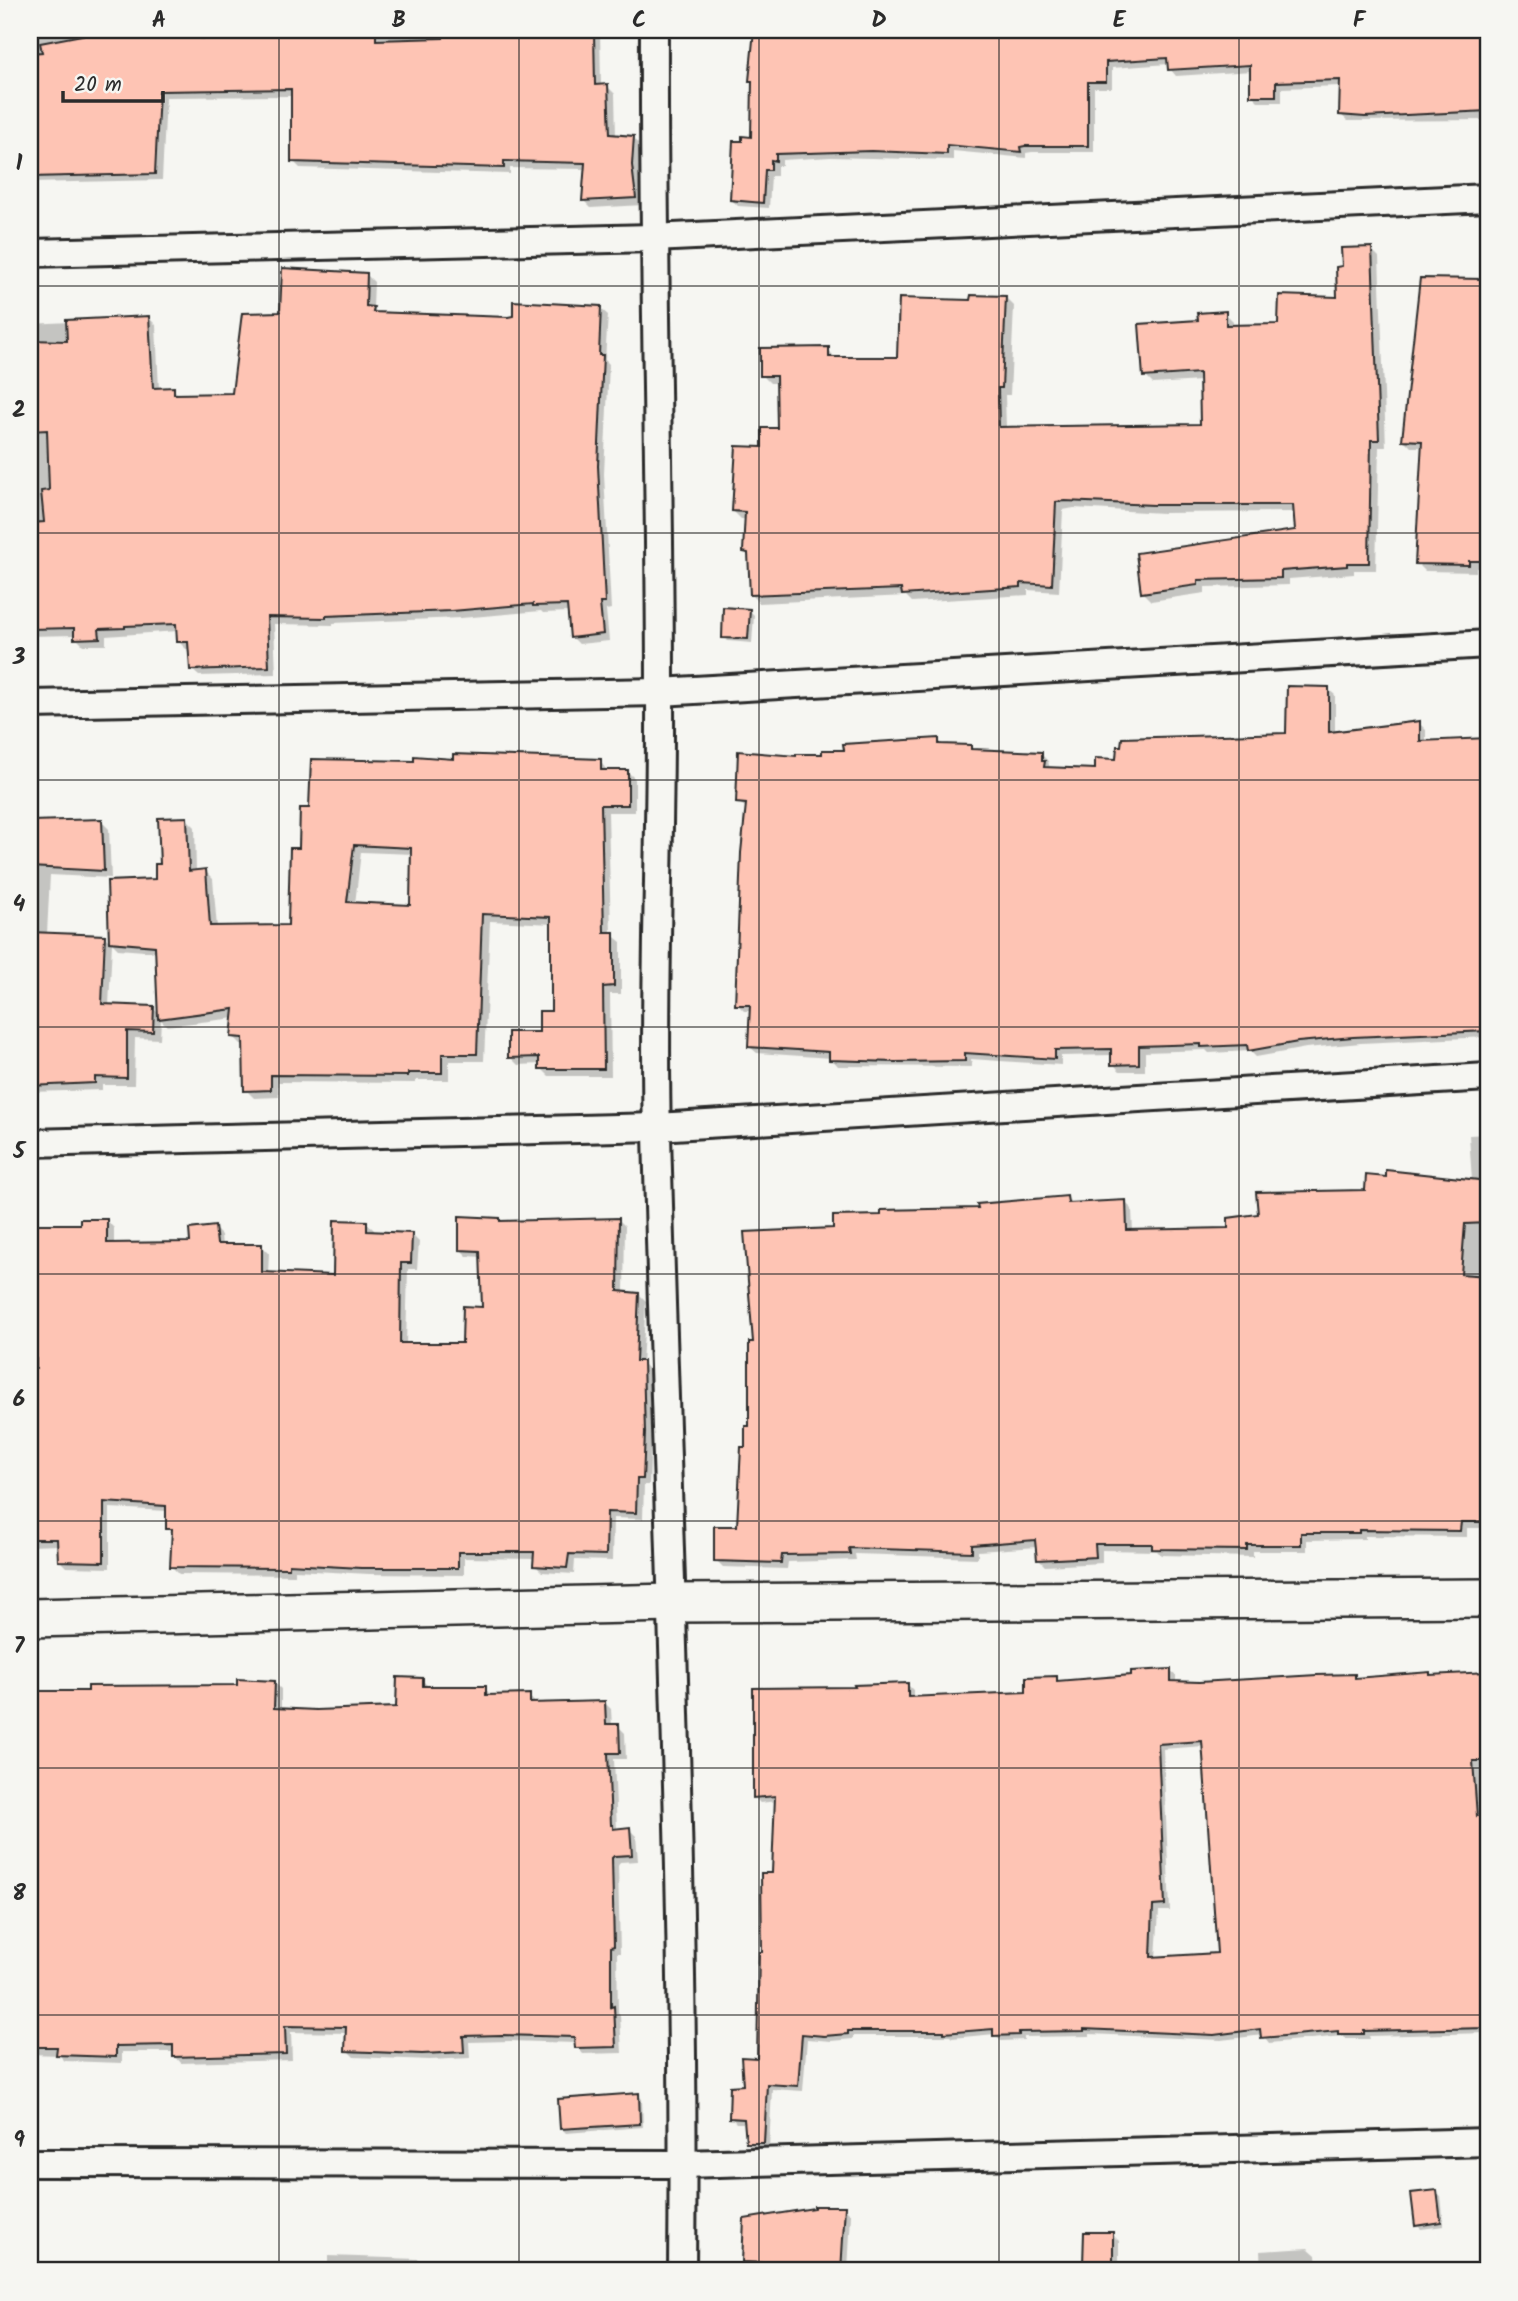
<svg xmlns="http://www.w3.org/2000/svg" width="1518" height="2301" font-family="Kalam,sans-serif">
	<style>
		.shadow { fill: #0003; fill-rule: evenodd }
		.building { fill: #fec4b4; stroke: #2b2b2b; stroke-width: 2; fill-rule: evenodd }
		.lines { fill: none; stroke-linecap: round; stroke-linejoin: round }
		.minor-casing { stroke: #2b2b2b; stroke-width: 32 }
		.secondary-casing { stroke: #2b2b2b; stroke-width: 42 }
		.minor { stroke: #f6f6f2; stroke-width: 26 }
		.secondary { stroke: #f6f6f2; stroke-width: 37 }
		.grid { fill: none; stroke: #2b2b2b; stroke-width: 2; stroke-opacity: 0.55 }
		.neatline { fill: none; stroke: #2b2b2b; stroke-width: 2.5 }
		.grid-label { font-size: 23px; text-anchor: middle; font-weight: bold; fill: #2b2b2b }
	</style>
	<rect width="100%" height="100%" fill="#f6f6f2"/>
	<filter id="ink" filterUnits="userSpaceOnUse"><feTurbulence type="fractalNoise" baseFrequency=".0143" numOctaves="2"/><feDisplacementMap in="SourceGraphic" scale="14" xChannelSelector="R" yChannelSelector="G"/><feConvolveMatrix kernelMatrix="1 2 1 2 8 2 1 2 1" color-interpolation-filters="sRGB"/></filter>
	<g filter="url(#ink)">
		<g class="shadow">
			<polygon points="30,30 600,30 601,86 607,86 615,94 616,136 633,137 640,145 639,173 643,205 591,208 584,201 586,169 510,168 510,174 300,168 293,161 293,96 166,97 162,180 30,183"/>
			<polygon points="755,30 1488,30 1488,120 1348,121 1341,115 1341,86 1282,88 1282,102 1259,102 1252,95 1252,71 1176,76 1170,69 1169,64 1112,68 1112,88 1094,88 1094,152 1032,152 1026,153 1026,158 953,151 953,160 830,157 782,160 782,166 777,166 777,176 771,176 769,208 738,206 732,200 743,143 753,138 754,83 751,80"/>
			<polygon points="1371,249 1379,257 1386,447 1379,447 1376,570 1354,570 1354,574 1289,579 1289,585 1205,587 1205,593 1151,601 1143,593 1297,531 1295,512 1163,513 1074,508 1063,510 1059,592 1028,590 1028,595 912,602 906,596 759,603 751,595 750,557 744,552 747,519 741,519 733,511 764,449 779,430 778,383 770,383 762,375 828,349 836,359 898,359 972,302 1006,298 1014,306 1010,395 1005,395 1006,428 1202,426 1201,381 1153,384 1145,376 1200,322 1225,313 1233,321 1233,326 1280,326 1339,299"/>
			<polygon points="367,275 374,282 373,308 378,314 508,318 600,308 608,315 605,360 609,364 604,474 611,609 606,610 609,641 579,644 572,637 569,612 543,613 541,611 461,618 333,623 333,625 274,624 276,674 199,676 191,669 190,649 186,649 178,641 178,631 106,636 106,645 83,645 76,638 76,635 30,636 30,324 149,318 156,325 159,390 173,389 179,395 234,395 282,314"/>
			<polygon points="1485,281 1488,284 1488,568 1476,568 1476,572 1425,571 1417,563 1423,447 1411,447 1404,440"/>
			<polygon points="749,610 754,615 752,643 728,641 723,637"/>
			<polygon points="1328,689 1335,695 1335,733 1419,723 1426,730 1426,743 1488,740 1488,1037 1361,1043 1306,1048 1256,1057 1250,1051 1209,1053 1206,1050 1145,1052 1145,1071 1120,1071 1113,1064 1113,1055 1061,1056 1061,1065 971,1059 972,1067 838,1066 831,1058 757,1053 750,1047 751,1011 744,1011 737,1004 748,809 738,802 797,758 938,740 945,746 971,746 975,751 1041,754 1048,761 1050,769 1096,771 1118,761 1287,735"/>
			<path d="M455 760 600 761 608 772 627 771 635 779V812H608L611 934 621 942V994H610L611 1076H549L541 1068V1064L518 1065 510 1057 541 1033 553 1012V924L490 921 484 1061H449V1080H416L415 1083 278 1082 279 1097 254 1098 246 1090 245 1044H241L233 1036 235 1018 167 1026 161 1020 160 1039 135 1038 134 1085H102V1090L30 1092V822L101 821 109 829 111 878 50 875 47 934 104 936 111 943 108 883 157 881 161 866 187 819 195 827 196 872 205 871 213 879 217 928 290 926 300 850 310 810 415 763ZM361 852 413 854 412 907 355 904ZM112 943 118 949 157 952 159 1014 153 1008 109 1006Z"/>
			<polygon points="1488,1134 1488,1528 1467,1528 1467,1537 1365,1536 1365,1539 1307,1540 1307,1551 1253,1551 1253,1557 1161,1555 1157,1551 1102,1550 1102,1563 1045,1566 1038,1559 1037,1547 978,1551 978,1558 855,1554 856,1560 788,1562 787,1569 723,1567 716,1560 739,1527 746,1448 751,1428 755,1344 835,1230 1067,1198 1074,1205 1125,1202 1132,1209 1133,1232 1230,1230 1260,1216 1366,1192 1472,1181 1469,1135"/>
			<polygon points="499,1219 503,1223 618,1219 625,1226 624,1293 639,1294 646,1301 642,1363 649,1370 651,1441 649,1485 644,1485 643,1519 613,1518 612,1561 575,1560 574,1574 542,1572 535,1565 535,1559 464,1558 464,1575 369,1574 295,1570 295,1575 179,1574 172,1567 173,1533 168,1528 168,1511 110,1508 110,1568 66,1567 59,1560 59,1545 30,1546 30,1226 81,1226 107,1221 114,1228 114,1245 192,1244 214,1228 221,1235 222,1246 262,1246 269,1253 268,1274 334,1277 367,1223 374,1230 373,1233 412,1235 419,1242 417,1269 408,1269 406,1345 463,1345 484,1309 482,1257 467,1256 460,1249"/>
			<path d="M1170 1671 1176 1676V1683L1199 1684 1354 1676 1357 1679 1429 1674 1432 1677 1488 1673V2033L1369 2036 1370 2039H1346L1343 2036 1269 2043 1263 2035 1221 2040 1090 2034V2036L1024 2037V2040L1001 2041 995 2034 952 2038 950 2036H853V2039L831 2041 807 2039 803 2091 772 2089 769 2148H753L747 2143 746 2123H736L731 2117 759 2060 763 1953 773 1875 777 1801 760 1803 754 1797 856 1688 907 1684 913 1690V1698L1028 1693 1057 1678 1061 1683 1133 1676ZM1204 1746 1218 1955 1156 1958 1159 1911H1170L1163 1749Z"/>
			<polygon points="422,1680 429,1687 485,1688 492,1697 529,1696 536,1704 604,1702 611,1709 612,1726 618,1726 625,1733 626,1759 614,1759 617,1830 629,1829 636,1836 638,1861 620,1862 618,1866 620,1953 617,1953 618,2012 620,2015 622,2053 583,2054 577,2047 576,2043 510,2041 469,2042 470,2058 430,2060 354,2057 347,2050 348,2033 291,2032 292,2060 181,2063 175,2056 174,2052 122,2052 122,2063 65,2061 59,2055 30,2054 30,1692 89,1693 239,1686 274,1682 281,1689 281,1710 316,1712 398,1709"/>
			<polygon points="638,2095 642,2099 643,2127 566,2133 562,2129"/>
			<polygon points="1436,2192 1441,2196 1444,2226 1421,2229 1417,2225"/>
			<polygon points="844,2208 851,2215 848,2271 800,2271 801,2253"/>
			<polygon points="1085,2234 1112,2234 1119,2241 1119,2271 1086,2271"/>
			<polygon points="1308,2248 1316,2255 1317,2269 1348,2267 1352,2271 1261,2271 1260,2251"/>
			<polygon points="328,2256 419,2259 426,2265 426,2271 328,2271"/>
		</g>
		<g class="building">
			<polygon points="98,30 158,30 157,36 219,39 219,30 376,30 376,40 443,38 443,30 594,31 595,85 608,84 610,134 634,136 632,165 636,198 582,201 585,163 504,161 504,168 291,162 291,89 159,91 155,174 30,177 30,53 42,52 40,43 98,32"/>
			<polygon points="754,30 1488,30 1488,111 1365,117 1339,115 1340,80 1276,82 1276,96 1250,96 1250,65 1168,70 1167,58 1106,62 1106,82 1088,82 1088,146 1025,146 1020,147 1021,152 947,145 947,154 871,151 776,154 776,161 771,160 771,170 765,170 763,203 730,200 733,141 742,141 742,136 751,137 752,81 749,81"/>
			<polygon points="1372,247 1379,440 1371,440 1369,563 1347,563 1347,566 1281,571 1281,578 1198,580 1198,585 1141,593 1136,553 1295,530 1293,505 1154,505 1065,501 1056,502 1052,585 1021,583 1021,587 902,595 901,589 750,595 748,553 743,552 745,512 732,511 736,446 762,447 762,428 777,428 776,376 760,376 760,348 829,347 829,357 897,357 899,298 970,300 971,295 1006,296 1002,388 998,388 999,427 1200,424 1199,373 1143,377 1139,324 1198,320 1197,313 1226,311 1226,325 1278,324 1279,295 1337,297 1336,267 1342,266 1341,248"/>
			<polygon points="282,268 367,273 366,306 374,307 373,312 508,317 513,316 513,301 601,306 599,355 603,355 598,466 605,603 600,603 603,634 570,638 567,605 533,606 533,604 452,611 326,616 326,618 267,617 269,667 190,670 188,642 177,642 176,624 125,626 125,628 99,629 100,638 74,639 74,628 30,629 30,523 44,522 41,491 49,490 47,430 30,431 30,340 67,341 66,320 149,316 153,388 174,387 174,394 232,393 242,313 280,312"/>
			<polygon points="1420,278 1485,279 1485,293 1488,293 1488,561 1469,561 1469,565 1415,564 1422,441 1402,440"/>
			<polygon points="723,607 750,609 748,639 722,638"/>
			<polygon points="1287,686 1329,687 1329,732 1420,721 1420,741 1488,738 1488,925 1484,925 1488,979 1488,1031 1353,1037 1298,1042 1248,1051 1247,1045 1201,1047 1201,1044 1139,1046 1139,1064 1111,1065 1111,1049 1055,1050 1055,1059 965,1053 965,1061 895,1062 829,1060 829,1052 748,1047 750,1005 735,1005 741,853 746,804 736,803 738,751 796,756 796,754 822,754 822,750 844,750 843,744 939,738 939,744 971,745 971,749 1042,752 1042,761 1045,761 1044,767 1095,769 1095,758 1116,759 1117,746 1121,746 1122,738 1286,733"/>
			<path d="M453 754 601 759V770H628V805H601L604 932H614V986L603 987 604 1069H539V1057L508 1058V1032H539V1011H551V917L482 914 477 1054H442V1073H408V1076L271 1075V1090L244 1091 243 1038 231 1037 234 1009 158 1019 155 946 109 942 107 881 155 879V864H160L158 818 187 817 189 871 206 869 210 926 288 925 290 848H299L300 808H309L311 759 414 761V756L453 759ZM354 845 411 848 410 905 347 902Z"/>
			<polygon points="102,819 104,871 30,867 30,821"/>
			<polygon points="30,932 105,935 102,1004 154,1006 153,1032 127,1031 127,1078 95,1077 95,1083 30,1086"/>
			<polygon points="1386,1170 1488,1181 1488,1223 1465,1224 1461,1274 1488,1276 1484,1318 1488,1319 1488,1388 1485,1388 1482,1447 1488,1447 1488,1522 1461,1522 1460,1531 1359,1530 1359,1533 1301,1533 1301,1545 1247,1545 1247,1550 1152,1549 1152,1544 1095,1544 1096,1557 1037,1560 1035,1540 972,1545 972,1552 849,1548 850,1554 782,1555 781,1563 714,1561 714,1526 737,1526 741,1447 745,1447 745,1426 749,1426 749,1342 753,1342 744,1232 833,1228 833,1216 881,1215 881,1210 978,1208 977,1204 1067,1196 1068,1203 1126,1200 1127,1230 1228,1228 1228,1218 1258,1214 1256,1192 1365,1190 1366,1175 1386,1177"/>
			<polygon points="459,1216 500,1218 500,1221 619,1218 618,1291 639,1293 636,1361 643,1361 645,1433 643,1479 637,1479 636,1513 607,1512 606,1555 569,1554 567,1568 533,1566 534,1552 458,1552 458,1568 361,1568 289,1564 289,1568 170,1567 172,1529 166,1529 166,1506 104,1502 104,1562 58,1561 57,1539 30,1539 30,1368 36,1368 36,1297 30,1296 30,1224 80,1224 80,1219 107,1219 107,1243 190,1242 189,1229 215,1226 217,1244 262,1244 262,1272 333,1275 334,1220 367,1221 367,1231 412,1233 411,1263 401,1263 400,1343 462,1343 463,1306 482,1307 480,1251 459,1250"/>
			<path d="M1171 1669V1681L1199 1682 1317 1675 1355 1674V1678L1430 1672V1675L1488 1672V1761H1473L1477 1816 1488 1814 1486 2028 1364 2031V2034H1338V2031L1261 2038 1260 2029 1214 2035 1084 2029V2031L1019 2032V2035L993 2036V2029L944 2033V2031H848V2034L824 2036 802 2034 798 2086 767 2084 764 2143H746L744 2119 729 2118 730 2086 743 2085 741 2057 757 2058 759 1952H762L761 1873H772L775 1796 753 1798V1688L855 1687 854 1685 908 1683V1697L1026 1692V1677L1057 1676V1681L1131 1675V1671ZM1202 1741 1217 1953 1151 1957 1153 1906 1165 1905 1158 1744Z"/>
			<polygon points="397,1677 423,1678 423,1686 486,1686 486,1695 530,1694 530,1703 605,1701 606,1724 619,1724 620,1753 608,1753 611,1825 613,1825 613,1829 630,1827 632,1855 614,1856 612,1858 614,1946 611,1947 611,2007 614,2006 616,2047 575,2048 574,2037 502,2035 463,2036 464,2052 422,2054 345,2051 346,2027 285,2026 286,2054 173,2057 173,2045 116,2046 116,2057 56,2055 57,2047 30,2047 30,1691 88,1691 88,1686 237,1685 237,1679 275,1681 274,1708 316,1710 396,1707"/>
			<polygon points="639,2093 640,2124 560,2129 558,2099"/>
			<polygon points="1437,2190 1441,2222 1415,2226 1411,2193"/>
			<polygon points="814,2206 845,2206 841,2271 763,2271 763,2263 742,2262 744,2219 814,2208"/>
			<polygon points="1084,2232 1113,2232 1113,2265 1083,2265"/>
		</g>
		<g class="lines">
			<g class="minor-casing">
				<g id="minor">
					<path d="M654 30C653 251 660 473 660 694 661 841 653 987 657 1134 667 1513 686 1892 682 2271"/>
					<polyline points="30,253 653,238 1488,198"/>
					<polyline points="30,704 660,692 1488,644"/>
					<polyline points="30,1143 657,1127 1488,1077"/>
					<polyline points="30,2163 683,2164 1488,2142"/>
				</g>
			</g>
			<g class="secondary-casing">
				<polyline id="secondary" points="30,1618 673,1603 1488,1598"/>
			</g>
			<use href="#minor" class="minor"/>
			<use href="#secondary" class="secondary"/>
		</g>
	</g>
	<path class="grid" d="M279 30V2271M519 30V2271M759 30V2271M999 30V2271M1239 30V2271M30 286H1488M30 533H1488M30 780H1488M30 1027H1488M30 1274H1488M30 1521H1488M30 1768H1488M30 2015H1488"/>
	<rect width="1518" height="2301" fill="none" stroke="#f6f6f2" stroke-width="77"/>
	<path d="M63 91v10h100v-10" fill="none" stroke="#2b2b2b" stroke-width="3.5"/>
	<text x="74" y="91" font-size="21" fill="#2b2b2b" stroke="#f6f6f2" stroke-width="5" paint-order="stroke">20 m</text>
	<rect x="38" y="38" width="1442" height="2224" class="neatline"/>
	<g class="grid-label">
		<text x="159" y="27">A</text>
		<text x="399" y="27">B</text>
		<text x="639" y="27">C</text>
		<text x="879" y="27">D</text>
		<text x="1119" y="27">E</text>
		<text x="1359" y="27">F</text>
		<text x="19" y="170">1</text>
		<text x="19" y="417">2</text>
		<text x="19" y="664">3</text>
		<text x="19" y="911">4</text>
		<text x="19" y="1158">5</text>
		<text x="19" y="1406">6</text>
		<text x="19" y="1653">7</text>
		<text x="19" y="1900">8</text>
		<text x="19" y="2147">9</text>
	</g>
</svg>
